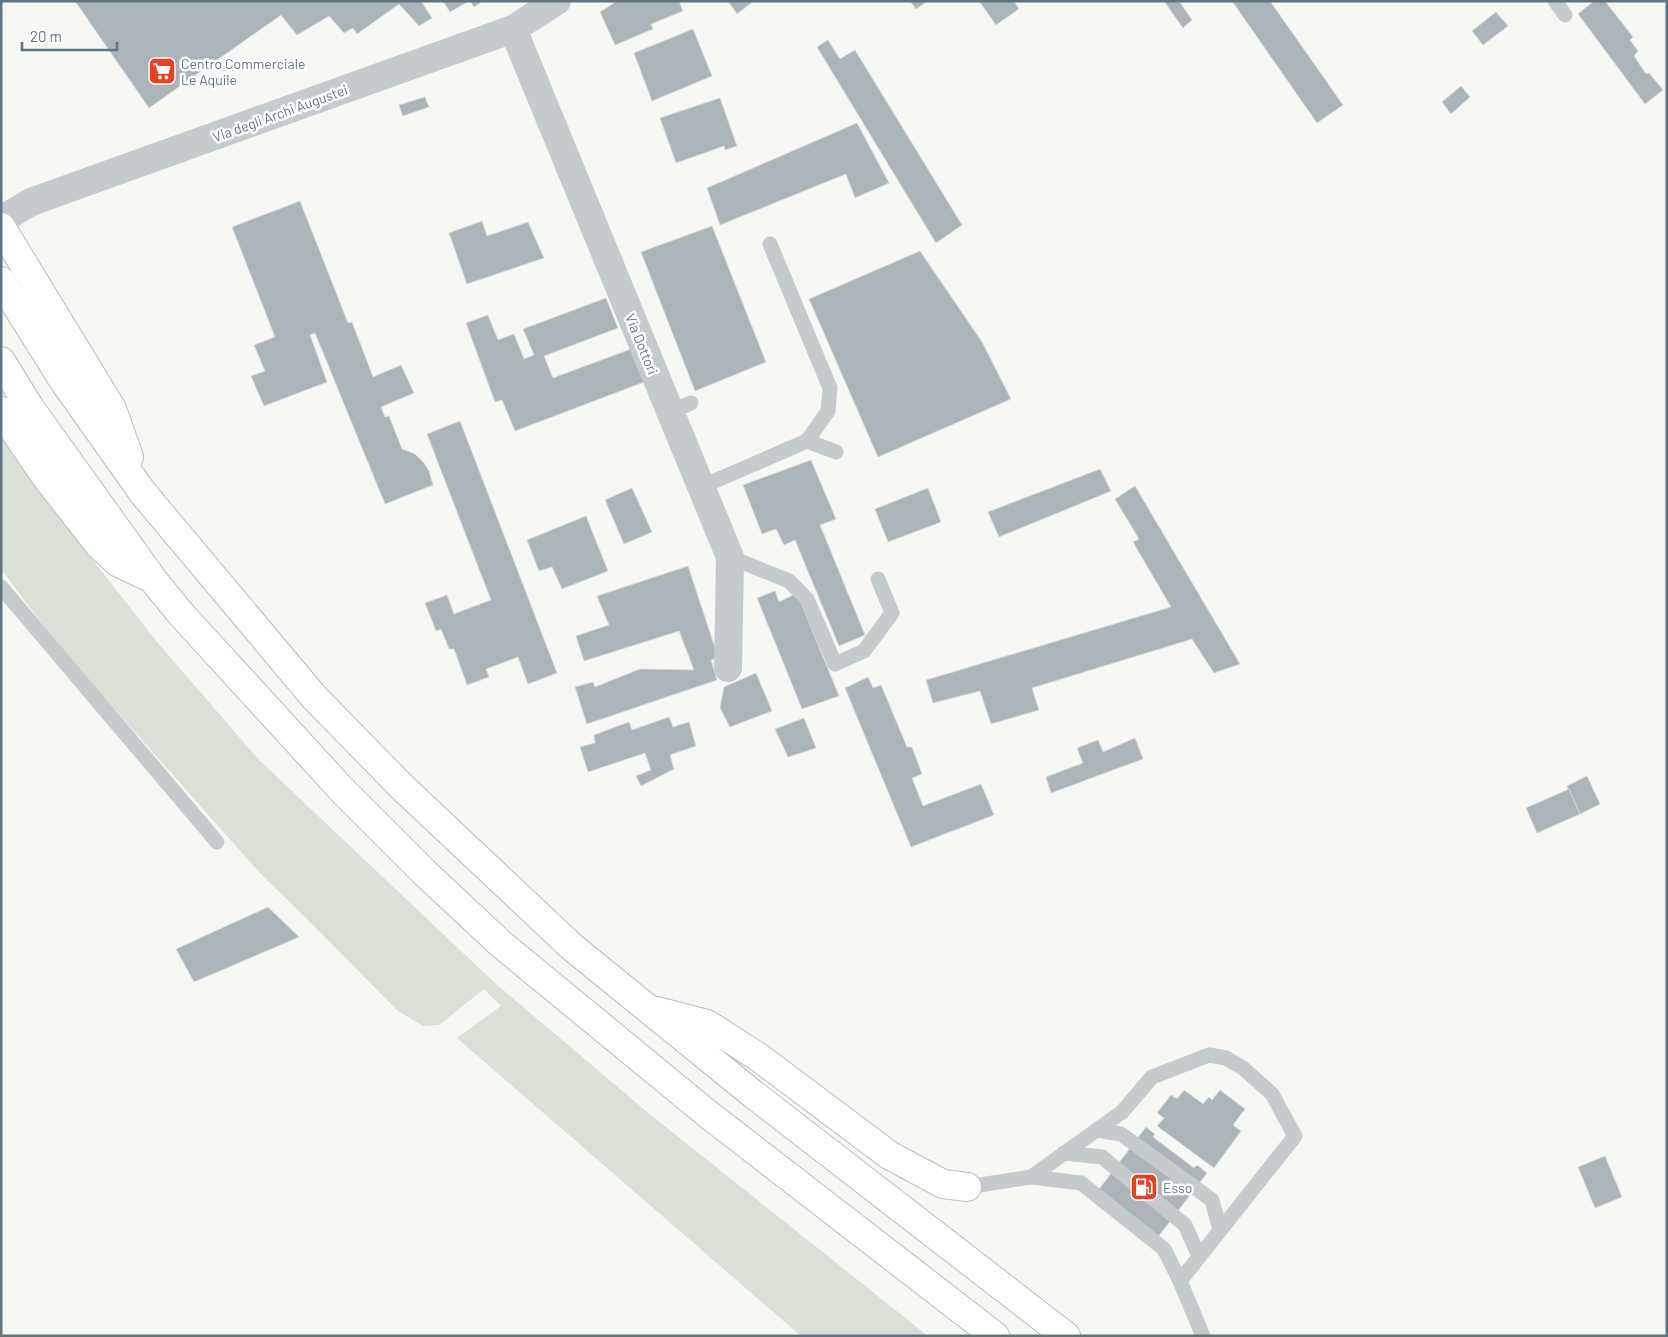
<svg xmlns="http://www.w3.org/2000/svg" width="1668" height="1337" font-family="Barlow,sans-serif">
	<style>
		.green { fill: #d9e0d5 }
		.building { fill: #abb5b9; stroke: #d9d9d7 }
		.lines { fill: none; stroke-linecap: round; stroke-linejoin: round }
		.highway-casing { stroke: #b9bdc0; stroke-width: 30 }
		.lane { stroke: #c5cacc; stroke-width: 15 }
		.street { stroke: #c5cacc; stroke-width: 28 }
		.highway { stroke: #fff; stroke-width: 28 }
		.labels { text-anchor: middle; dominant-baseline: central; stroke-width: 5; stroke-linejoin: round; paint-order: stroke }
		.poi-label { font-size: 14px; fill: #617581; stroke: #fff; text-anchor: start }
		.street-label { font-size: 14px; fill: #617581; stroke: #fff }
	</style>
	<rect width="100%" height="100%" fill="#f7f7f4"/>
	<polygon class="green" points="1,437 31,481 157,642 259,760 496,984 652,1116 928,1336 801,1336 457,1038 501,1006 484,989 439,1025 423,1026 398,1011 312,924 261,874 61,649 1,569"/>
	<g class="building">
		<polygon points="75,1 421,1 432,18 419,26 399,4 357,34 353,28 344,33 329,16 297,35 281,15 149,108"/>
		<polygon points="443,1 469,1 450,12"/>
		<polygon points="470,1 483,1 474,7"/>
		<polygon points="617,1 679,1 683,11 651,24 653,29 615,45 600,12"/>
		<polygon points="728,1 754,1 737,14"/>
		<polygon points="910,1 928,1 916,9"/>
		<polygon points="979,1 1014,1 1019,9 996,25"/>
		<polygon points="1164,1 1179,1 1192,20 1183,28"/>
		<polygon points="1232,1 1270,1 1343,105 1317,123"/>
		<polygon points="1594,1 1605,1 1633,37 1630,40 1638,51 1634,56 1646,74 1649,73 1663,90 1645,104 1578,14"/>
		<polygon points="1496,12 1508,26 1483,45 1472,31"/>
		<polygon points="693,29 712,76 652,101 634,53"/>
		<polygon points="828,40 840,59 855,50 962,225 936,243 817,47"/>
		<polygon points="1461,86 1470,97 1451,114 1442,102"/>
		<polygon points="425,97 429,107 403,116 399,105"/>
		<polygon points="720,98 737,146 725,150 724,146 676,163 660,118"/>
		<polygon points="857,123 889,183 855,198 846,174 720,225 707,188"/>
		<polygon points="300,201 348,323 352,322 373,377 401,365 414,393 381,407 385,417 389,416 402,449 415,454 424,463 429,471 433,485 385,504 315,333 310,335 327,382 264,406 251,376 265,371 254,345 275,337 232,227"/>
		<polygon points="482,221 487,236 528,222 544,258 467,284 449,233"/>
		<polygon points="712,226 766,362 695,391 641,252"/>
		<polygon points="920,251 982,342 1011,399 878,457 809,299"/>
		<polygon points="606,298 618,328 544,356 553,378 631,349 644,382 515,431 502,400 495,402 466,323 488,315 498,340 514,334 524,359 534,355 523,329"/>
		<polygon points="460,421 557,673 528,684 518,657 486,669 489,677 467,685 454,649 449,649 441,629 436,631 425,603 447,595 454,614 491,600 427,434"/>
		<polygon points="811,460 836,519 820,525 865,635 839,646 795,540 784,545 776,529 762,534 743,485"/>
		<polygon points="1100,469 1111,491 999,537 988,512"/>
		<polygon points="1135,486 1240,664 1214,673 1192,639 1032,688 1039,710 991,724 980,691 933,703 926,680 1171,607 1133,542 1139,539 1115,499"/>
		<polygon points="632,488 652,532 624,544 605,500"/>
		<polygon points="928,488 941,522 888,542 875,509"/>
		<polygon points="586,516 608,571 562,589 552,567 539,571 527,540"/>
		<polygon points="688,566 718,657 711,660 717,680 587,724 575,687 593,682 595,687 640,669 694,670 679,631 584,661 576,636 609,625 597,596"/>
		<polygon points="775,591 779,602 797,593 839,696 802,709 757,598"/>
		<polygon points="756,673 772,711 730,727 720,708 724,687"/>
		<polygon points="868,677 873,688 881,685 907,747 912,747 922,774 912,778 923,806 981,784 994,815 911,847 845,688"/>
		<polygon points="669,717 673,727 689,722 696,746 670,755 674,769 641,786 636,776 651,770 645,753 588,772 580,747 595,743 594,735 629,722 632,730"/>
		<polygon points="804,718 816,748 788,757 775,729"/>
		<polygon points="1135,738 1143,759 1051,793 1046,777 1083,763 1077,748 1098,740 1103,752"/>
		<polygon points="1587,776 1600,804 1580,814 1567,786"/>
		<polygon points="1569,789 1580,814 1537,833 1526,808"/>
		<polygon points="268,907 299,937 194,982 176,949"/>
		<polygon points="1184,1090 1203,1104 1209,1097 1212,1100 1220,1090 1245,1109 1233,1125 1241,1131 1214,1168 1157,1126 1164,1118 1157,1113 1171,1095 1177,1099"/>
		<polygon points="1146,1127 1155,1134 1153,1137 1194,1168 1197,1165 1207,1173 1151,1246 1091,1200"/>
		<polygon points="1605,1156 1622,1197 1595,1208 1578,1167"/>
	</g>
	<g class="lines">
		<g class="highway-casing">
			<g id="highway">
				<polyline points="1,227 112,409 129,457"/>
				<polyline points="1,281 63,380 143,493 314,697 401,786 572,947 753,1094 1066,1336"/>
				<polyline points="1,361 30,408 154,581 181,614 342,790 425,873 501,944 709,1115 995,1336"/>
				<polyline points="1,411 46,477 99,545 119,563 146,576"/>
				<polyline points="657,1011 707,1024 757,1056 889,1155 943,1184 967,1187"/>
			</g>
		</g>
		<g class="lane">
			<polyline points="1555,1 1565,15"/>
			<polyline points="770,244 830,388 828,411 807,441"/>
			<polyline points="670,412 691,403"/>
			<polyline points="701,487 807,441 836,452"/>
			<polyline points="730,557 789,581 807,599 835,664 864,651 892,613 878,579"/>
			<polyline points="1,587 217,842"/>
			<polyline points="1097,1130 1121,1134 1212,1200 1220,1230"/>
			<polyline points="1064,1153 1102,1157 1185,1225 1199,1256"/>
			<polyline points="1031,1177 1122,1112 1152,1077 1209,1055 1226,1058 1243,1068 1272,1094 1295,1136 1180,1281"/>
			<polyline points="967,1187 1031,1177 1081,1183 1164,1249 1180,1281 1203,1336"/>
		</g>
		<g class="street">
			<polyline points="513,29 730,557 728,668"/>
			<polyline points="1,220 31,202 513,29 557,1"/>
		</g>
		<use href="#highway" class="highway"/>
	</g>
	<defs>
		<g id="supermarket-square" transform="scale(1.4375)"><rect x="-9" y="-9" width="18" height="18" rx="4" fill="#ed3f1e" stroke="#fff"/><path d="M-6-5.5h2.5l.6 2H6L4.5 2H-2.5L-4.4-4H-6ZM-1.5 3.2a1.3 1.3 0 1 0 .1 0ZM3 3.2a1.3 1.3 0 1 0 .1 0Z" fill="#fff"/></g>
		<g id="fuel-square" transform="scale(1.4375)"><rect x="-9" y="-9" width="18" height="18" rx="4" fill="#ed3f1e" stroke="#fff"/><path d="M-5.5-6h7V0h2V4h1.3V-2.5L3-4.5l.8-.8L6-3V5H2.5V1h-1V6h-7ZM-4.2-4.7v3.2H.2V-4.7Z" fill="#fff"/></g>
	</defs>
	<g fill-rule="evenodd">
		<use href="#supermarket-square" x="162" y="71"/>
		<use href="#fuel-square" x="1144" y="1187"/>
	</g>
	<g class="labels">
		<g class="poi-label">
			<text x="181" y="63">Centro Commerciale<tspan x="181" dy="16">Le Aquile</tspan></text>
			<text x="1163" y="1187">Esso</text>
		</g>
		<g class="street-label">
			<text transform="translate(280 113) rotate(-20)">Via degli Archi Augustei</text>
			<text transform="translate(642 344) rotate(68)">Via Dottori</text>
		</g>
	</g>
	<rect width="1668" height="1337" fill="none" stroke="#617581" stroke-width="5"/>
	<path d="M22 42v8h95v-8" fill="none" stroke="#617581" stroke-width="2.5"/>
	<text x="30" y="42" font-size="15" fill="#617581" stroke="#ffffff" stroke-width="4" paint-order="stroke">20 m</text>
</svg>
